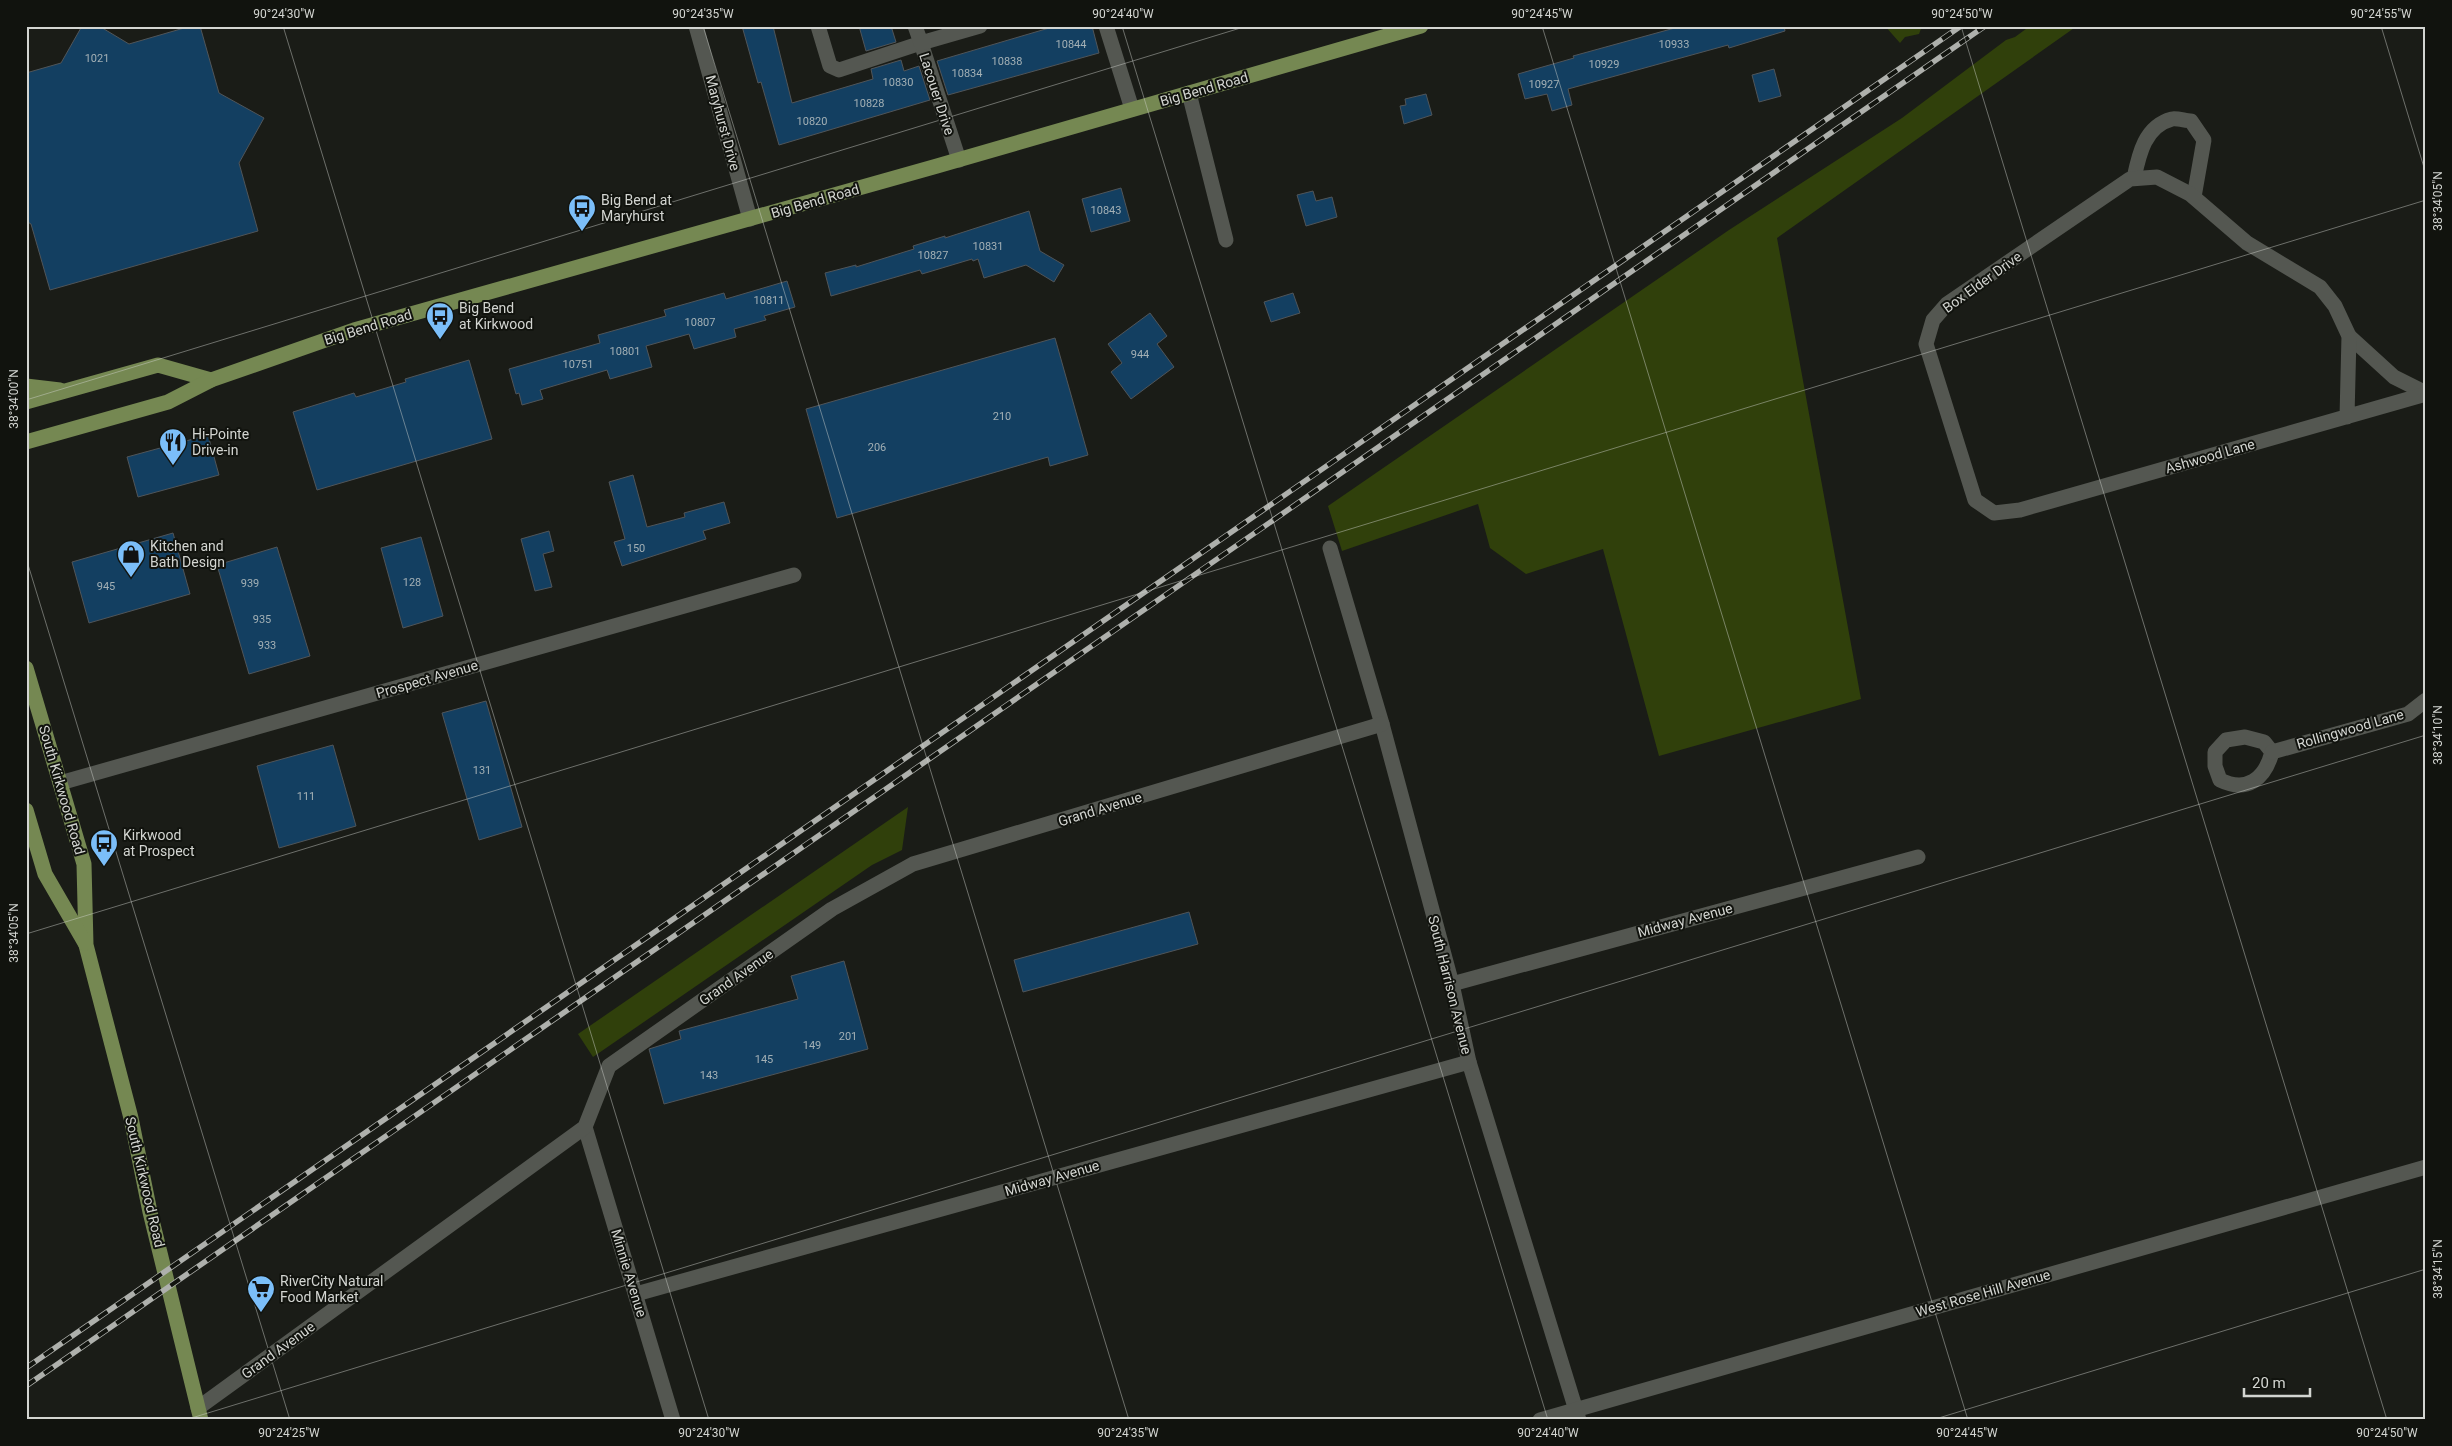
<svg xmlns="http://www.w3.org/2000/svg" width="2452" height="1446" font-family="Roboto,sans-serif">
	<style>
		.green { fill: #30400b }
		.building { fill: #133f61; stroke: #505559 }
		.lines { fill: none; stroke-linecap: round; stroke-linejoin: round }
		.street { stroke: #545751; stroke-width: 15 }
		.primary { stroke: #758852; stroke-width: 15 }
		.rail-casing { stroke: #aeb0ac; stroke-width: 5.5 }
		.rail { stroke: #11130e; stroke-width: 4; stroke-dasharray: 11; stroke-linecap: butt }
		.ticks { fill: none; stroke: #d3d5d1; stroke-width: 1; stroke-opacity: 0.45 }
		.labels { text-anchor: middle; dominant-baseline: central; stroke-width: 4; stroke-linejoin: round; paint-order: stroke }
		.number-label { font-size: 11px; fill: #a3b0b5 }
		.street-label { font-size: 14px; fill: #d3d5d1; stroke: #11130e }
		.poi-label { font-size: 14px; fill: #d3d5d1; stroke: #11130e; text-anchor: start }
		.neatline { fill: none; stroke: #d3d5d1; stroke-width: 2 }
		.ticks-label { font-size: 12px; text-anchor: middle; fill: #d3d5d1 }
	</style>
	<rect width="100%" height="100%" fill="#1a1c17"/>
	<g class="green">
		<polygon points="1885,26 1922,26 1919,34 1905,37 1900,43"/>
		<polygon points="2030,26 2077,26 1777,238 1861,699 1659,756 1603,549 1526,574 1490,548 1478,504 1342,551 1328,506 1729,230 1902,118 2006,40 2015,37"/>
		<polygon points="908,807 902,850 872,865 593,1057 578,1034"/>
	</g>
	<g class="building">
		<polygon points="82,26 99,26 129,44 191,26 200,26 219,93 264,118 239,163 258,231 50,290 31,224 26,221 26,73 61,63"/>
		<polygon points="742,26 773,26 792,103 873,79 871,69 901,60 904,71 919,66 930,100 779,145 761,82 758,83"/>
		<polygon points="859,26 891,26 896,42 866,51"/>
		<polygon points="1056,26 1092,26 1099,53 948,95 937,61"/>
		<polygon points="1682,26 1784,26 1785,31 1729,48 1728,45 1568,89 1572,105 1552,111 1547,94 1525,99 1518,74 1574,58 1573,56"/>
		<polygon points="1774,69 1781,96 1759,102 1752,75"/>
		<polygon points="1426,94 1432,115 1404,124 1400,106 1406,105 1405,99"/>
		<polygon points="1121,188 1130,221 1091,232 1082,199"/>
		<polygon points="1313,191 1316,201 1332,197 1337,217 1306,226 1297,195"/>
		<polygon points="1029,211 1040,251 1064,265 1054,282 1026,265 984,278 978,259 973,261 972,259 922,274 920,270 831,296 825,273 856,265 856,267 914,249 913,246 945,236 945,238"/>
		<polygon points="787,281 795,307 764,316 766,320 734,329 736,337 694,349 689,334 646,346 652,367 610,379 607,370 540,390 543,399 522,405 519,393 516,394 509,369 600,343 598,335 666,316 664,310 724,293 726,299"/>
		<polygon points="1293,293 1300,313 1271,322 1264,302"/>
		<polygon points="1150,313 1167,336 1157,344 1174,367 1131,399 1111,372 1122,363 1108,344"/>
		<polygon points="1055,338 1088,455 1050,466 1048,457 837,518 806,409"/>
		<polygon points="469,360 492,439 317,490 293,412 354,393 356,397 406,382 405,379"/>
		<polygon points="208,435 219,475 138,497 127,457"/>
		<polygon points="633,475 647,527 685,517 684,513 724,502 730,523 703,531 706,539 622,566 614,542 625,539 609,482"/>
		<polygon points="549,531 554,551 543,554 552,587 535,591 521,539"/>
		<polygon points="173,533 190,594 89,623 72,562"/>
		<polygon points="421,537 443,616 403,628 381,548"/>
		<polygon points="277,547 310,656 249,674 217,565"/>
		<polygon points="486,701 522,827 479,840 442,713"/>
		<polygon points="333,745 356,826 279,848 257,766"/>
		<polygon points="1189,912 1198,944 1023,992 1014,960"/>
		<polygon points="844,961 868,1049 664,1104 649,1049 681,1039 679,1031 798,999 791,976"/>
	</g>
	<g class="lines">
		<g class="street">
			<polyline points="696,26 750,219"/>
			<polyline points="818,26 830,66 839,70 921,43 959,160"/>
			<polyline points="915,26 921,43 980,26"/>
			<polyline points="1106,26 1132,109"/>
			<polyline points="1189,93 1226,240"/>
			<path d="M2134 178C2139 154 2145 126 2172 119 2177 118 2186 121 2191 121L2204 140 2194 197"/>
			<polyline points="2349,336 2394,377 2426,393"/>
			<polyline points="2347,417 2349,336 2335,306 2320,287 2247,243 2190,194 2157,177 2130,179 1947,304 1933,320 1926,344 1975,500 1994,513 2020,510 2426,394"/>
			<polyline points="1330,548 1382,724 1452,984 1469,1062 1579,1420"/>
			<path d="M2245 737 2264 742 2272 752C2265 779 2247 793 2220 780L2215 766V752L2226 740Z"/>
			<polyline points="2272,752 2408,714 2426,700"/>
			<polyline points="60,783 794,575"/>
			<polyline points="1452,984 1918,857"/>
			<polyline points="585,1127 673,1420"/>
			<polyline points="636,1294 1469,1062"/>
			<polyline points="198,1408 585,1127 609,1066 832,909 913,864 1382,724"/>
			<polyline points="1540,1420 2426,1167"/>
		</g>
		<g class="primary">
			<polyline points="26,386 60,390"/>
			<polyline points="26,402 158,365 211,380"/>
			<polyline points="26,442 168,402 211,380 354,330 937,166 1421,26"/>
			<polyline points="26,668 84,864 86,945 131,1118 150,1212 201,1420"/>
			<polyline points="26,810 45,874 85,943"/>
		</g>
		<g class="rail-casing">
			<g id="rail">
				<polyline points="26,1368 1961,26"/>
				<polyline points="26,1386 1985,26"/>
			</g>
		</g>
		<use href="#rail" class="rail"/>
	</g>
	<path class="ticks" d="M283 26 709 1420M703 26 1129 1420M1122 26 1548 1420M1542 26 1968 1420M1961 26 2387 1420M2381 26 2426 174M26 400 1247 26M26 558 290 1420M26 934 2426 200M185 1420 2426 735M1932 1420 2426 1269"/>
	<defs>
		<g id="bus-pin" transform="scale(1.4375)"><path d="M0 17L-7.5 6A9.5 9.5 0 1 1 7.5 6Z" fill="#7bbef9" stroke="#11130e"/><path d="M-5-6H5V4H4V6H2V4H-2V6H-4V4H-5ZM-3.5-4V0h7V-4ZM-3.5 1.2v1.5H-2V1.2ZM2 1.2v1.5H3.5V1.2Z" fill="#111"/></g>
		<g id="restaurant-pin" transform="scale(1.4375)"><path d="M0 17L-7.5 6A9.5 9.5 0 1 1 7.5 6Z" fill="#7bbef9" stroke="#11130e"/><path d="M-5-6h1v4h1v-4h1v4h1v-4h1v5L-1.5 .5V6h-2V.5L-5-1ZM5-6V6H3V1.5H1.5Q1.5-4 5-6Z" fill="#111"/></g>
		<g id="shop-pin" transform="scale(1.4375)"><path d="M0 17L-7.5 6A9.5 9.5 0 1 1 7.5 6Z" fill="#7bbef9" stroke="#11130e"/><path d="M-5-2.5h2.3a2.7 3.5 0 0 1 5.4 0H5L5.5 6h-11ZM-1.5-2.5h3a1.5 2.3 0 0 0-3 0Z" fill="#111"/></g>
		<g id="supermarket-pin" transform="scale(1.4375)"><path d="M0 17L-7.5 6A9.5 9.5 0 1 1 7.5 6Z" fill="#7bbef9" stroke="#11130e"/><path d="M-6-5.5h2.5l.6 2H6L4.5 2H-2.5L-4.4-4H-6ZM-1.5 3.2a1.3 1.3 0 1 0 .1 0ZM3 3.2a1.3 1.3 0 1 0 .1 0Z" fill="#111"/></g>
	</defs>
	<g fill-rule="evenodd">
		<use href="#bus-pin" x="582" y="208"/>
		<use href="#bus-pin" x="440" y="316"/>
		<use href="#restaurant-pin" x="173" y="442"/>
		<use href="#shop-pin" x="131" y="554"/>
		<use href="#bus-pin" x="104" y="843"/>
		<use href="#supermarket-pin" x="261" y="1289"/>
	</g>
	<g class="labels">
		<g class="number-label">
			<text x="1071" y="44">10844</text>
			<text x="1674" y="44">10933</text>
			<text x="97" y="58">1021</text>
			<text x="1007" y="61">10838</text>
			<text x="1604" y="64">10929</text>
			<text x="967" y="73">10834</text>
			<text x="898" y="82">10830</text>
			<text x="1544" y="84">10927</text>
			<text x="869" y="103">10828</text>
			<text x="812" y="121">10820</text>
			<text x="1106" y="210">10843</text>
			<text x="988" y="246">10831</text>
			<text x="933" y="255">10827</text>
			<text x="769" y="300">10811</text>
			<text x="700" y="322">10807</text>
			<text x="625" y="351">10801</text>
			<text x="1140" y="354">944</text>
			<text x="578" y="364">10751</text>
			<text x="1002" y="416">210</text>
			<text x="877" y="447">206</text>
			<text x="636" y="548">150</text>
			<text x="412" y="582">128</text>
			<text x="250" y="583">939</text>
			<text x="106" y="586">945</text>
			<text x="262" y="619">935</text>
			<text x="267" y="645">933</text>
			<text x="482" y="770">131</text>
			<text x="306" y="796">111</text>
			<text x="848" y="1036">201</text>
			<text x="812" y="1045">149</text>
			<text x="764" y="1059">145</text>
			<text x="709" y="1075">143</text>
		</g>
		<g class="street-label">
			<text transform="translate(1204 89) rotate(-16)">Big Bend Road</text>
			<text transform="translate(937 94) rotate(72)">Lacouer Drive</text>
			<text transform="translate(723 123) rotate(75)">Maryhurst Drive</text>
			<text transform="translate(815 201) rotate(-16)">Big Bend Road</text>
			<text transform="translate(1982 282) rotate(-36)">Box Elder Drive</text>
			<text transform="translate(368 327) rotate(-17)">Big Bend Road</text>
			<text transform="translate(2210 456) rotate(-16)">Ashwood Lane</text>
			<text transform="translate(427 679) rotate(-16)">Prospect Avenue</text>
			<text transform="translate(2350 729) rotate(-16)">Rollingwood Lane</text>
			<text transform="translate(62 790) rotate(74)">South Kirkwood Road</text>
			<text transform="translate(1100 809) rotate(-17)">Grand Avenue</text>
			<text transform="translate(1685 920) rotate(-15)">Midway Avenue</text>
			<text transform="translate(736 977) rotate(-35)">Grand Avenue</text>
			<text transform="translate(1450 985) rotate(76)">South Harrison Avenue</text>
			<text transform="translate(1052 1178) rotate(-16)">Midway Avenue</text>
			<text transform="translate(145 1182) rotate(77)">South Kirkwood Road</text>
			<text transform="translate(629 1273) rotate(73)">Minnie Avenue</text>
			<text transform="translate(1983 1293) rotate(-16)">West Rose Hill Avenue</text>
			<text transform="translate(278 1350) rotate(-36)">Grand Avenue</text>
		</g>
		<g class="poi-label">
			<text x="601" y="200">Big Bend at<tspan x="601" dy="16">Maryhurst</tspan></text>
			<text x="459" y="308">Big Bend<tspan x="459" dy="16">at Kirkwood</tspan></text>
			<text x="192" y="434">Hi-Pointe<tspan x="192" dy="16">Drive-in</tspan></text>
			<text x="150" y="546">Kitchen and<tspan x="150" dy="16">Bath Design</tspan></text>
			<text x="123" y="835">Kirkwood<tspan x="123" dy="16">at Prospect</tspan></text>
			<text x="280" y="1281">RiverCity Natural<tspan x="280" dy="16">Food Market</tspan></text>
		</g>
	</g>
	<rect width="2452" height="1446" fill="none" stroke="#11130e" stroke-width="55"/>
	<path d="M2244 1388v8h66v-8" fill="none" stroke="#d3d5d1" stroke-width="2.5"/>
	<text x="2252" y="1388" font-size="15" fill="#d3d5d1" stroke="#11130e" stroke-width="4" paint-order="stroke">20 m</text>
	<rect x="28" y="28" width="2396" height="1390" class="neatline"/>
	<g class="ticks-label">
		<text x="284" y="18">90°24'30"W</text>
		<text x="703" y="18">90°24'35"W</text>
		<text x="1123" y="18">90°24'40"W</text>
		<text x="1542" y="18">90°24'45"W</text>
		<text x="1962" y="18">90°24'50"W</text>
		<text x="2381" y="18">90°24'55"W</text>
		<text transform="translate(2438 201) rotate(-90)" y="4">38°34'05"N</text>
		<text transform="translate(14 399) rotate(-90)" y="4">38°34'00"N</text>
		<text transform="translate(2438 735) rotate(-90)" y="4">38°34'10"N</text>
		<text transform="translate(14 933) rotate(-90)" y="4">38°34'05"N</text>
		<text transform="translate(2438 1269) rotate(-90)" y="4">38°34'15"N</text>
		<text x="289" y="1437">90°24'25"W</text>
		<text x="709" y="1437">90°24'30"W</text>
		<text x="1128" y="1437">90°24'35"W</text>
		<text x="1548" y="1437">90°24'40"W</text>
		<text x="1967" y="1437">90°24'45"W</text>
		<text x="2387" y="1437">90°24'50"W</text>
	</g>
</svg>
